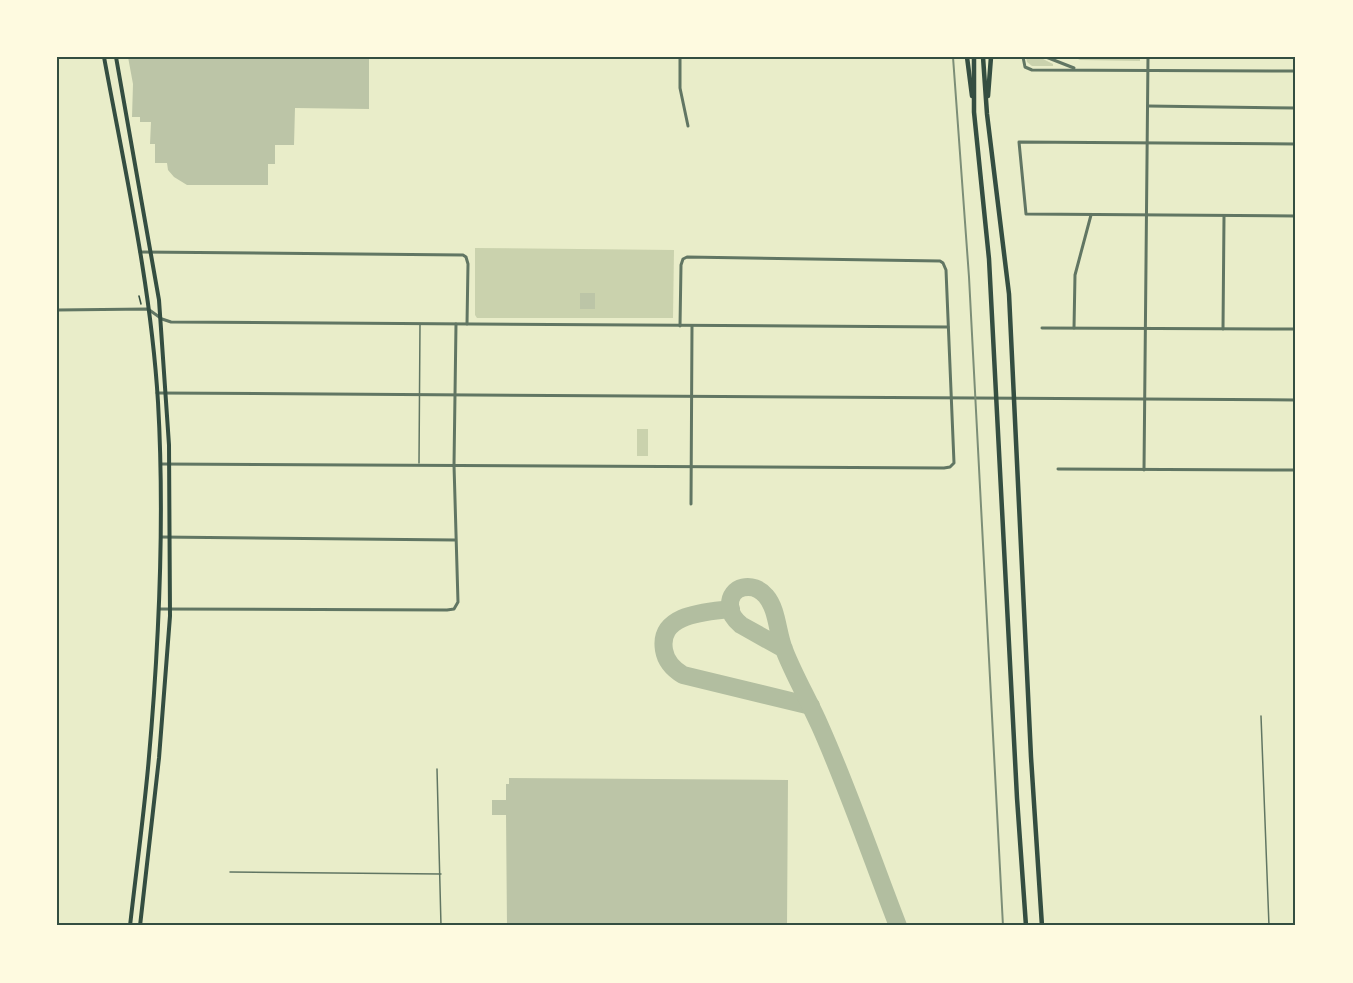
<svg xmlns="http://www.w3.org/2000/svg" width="1353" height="983" font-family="Roboto,sans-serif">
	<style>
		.green { fill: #cad2ad }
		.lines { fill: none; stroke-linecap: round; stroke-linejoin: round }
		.taxiway { stroke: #b2bea0; stroke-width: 18 }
		.building { fill: #bcc5a7 }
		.path { stroke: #344e41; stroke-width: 1.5 }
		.service { stroke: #617663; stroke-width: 1.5 }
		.minor { stroke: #617663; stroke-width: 3 }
		.tertiary { stroke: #617663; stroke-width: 3 }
		.secondary { stroke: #344e41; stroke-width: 4 }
		.trunk { stroke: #344e41; stroke-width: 4.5 }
		.rail { stroke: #7c8e77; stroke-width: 2 }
		.neatline { fill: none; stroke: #344e41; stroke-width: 2 }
	</style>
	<rect width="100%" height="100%" fill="#e9edc9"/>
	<g class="green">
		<polygon points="1026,57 1039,57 1053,64 1053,66 1032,66 1027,62"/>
		<polygon points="1074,57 1140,57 1140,61 1080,60"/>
		<polygon points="475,248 674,250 673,318 477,318 475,315"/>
		<rect x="637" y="429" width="11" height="27"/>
	</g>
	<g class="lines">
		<g class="taxiway">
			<path d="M731 609C707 612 658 613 664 650 666 662 673 669 683 675L811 706"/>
			<path d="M784 649 741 625C735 620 730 614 730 606 729 585 754 581 766 596 778 610 777 634 785 652 795 677 809 701 820 726 849 791 872 859 898 926"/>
		</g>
	</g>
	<g class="building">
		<polygon points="128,57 369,57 369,109 295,108 294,145 275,145 275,164 268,164 268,185 187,185 174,177 168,170 167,163 155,163 155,144 150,144 151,122 140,122 140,117 132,117 133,84"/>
		<rect x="580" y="293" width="15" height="16"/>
		<polygon points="509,778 788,780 787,926 507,926 506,815 492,815 492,800 506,800 506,784 509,784"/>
	</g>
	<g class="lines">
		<polyline class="path" points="139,296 141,304"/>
		<g class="service">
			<polyline points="419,463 420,324"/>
			<polyline points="1261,716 1269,926"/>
			<polyline points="437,769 441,926"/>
			<polyline points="230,872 441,874"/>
		</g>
		<g class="minor">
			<polyline points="680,57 680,88 688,126"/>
			<polyline points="1023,57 1025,67 1032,70 1296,71"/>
			<polyline points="1046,57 1074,68"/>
			<polyline points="1148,106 1296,108"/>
			<polyline points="1296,144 1019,142 1026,214 1296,216"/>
			<polyline points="140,252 463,255 466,257 468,264 467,324"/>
			<polyline points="57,310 148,309 162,319 171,322 948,327"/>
			<polyline points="1042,328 1296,329"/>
			<polyline points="1074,328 1075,275 1091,215"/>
			<polyline points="1223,329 1224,217"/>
			<polyline points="161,464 944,468 950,467 954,463 946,270 943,263 940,261 687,257 683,259 681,265 680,326"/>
			<polyline points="1058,469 1296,470"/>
			<polyline points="1144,470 1148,57"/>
			<polyline points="691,504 692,326"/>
			<polyline points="161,537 455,540"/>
			<polyline points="159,609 447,610 454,609 458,602 454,465 456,324"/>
		</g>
		<polyline class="tertiary" points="157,393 1296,400"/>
		<g class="secondary">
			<path d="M104 57C125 171 151 286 158 402 165 524 159 647 148 768 143 821 136 873 130 926"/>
			<polyline points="116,57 159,300 169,445 170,616 159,758 140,926"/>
		</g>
		<g class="trunk">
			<polyline points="967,57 972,96"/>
			<polyline points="974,57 974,112 989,259 1017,798 1026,926"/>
			<polyline points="983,57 987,114 1009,294 1031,757 1042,926"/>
			<polyline points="988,96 991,57"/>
		</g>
		<polyline class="rail" points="953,57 969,277 1003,926"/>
	</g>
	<rect width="1353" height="983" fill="none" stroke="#fefae0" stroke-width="117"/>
	<rect x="58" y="58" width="1236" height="866" class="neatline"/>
</svg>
